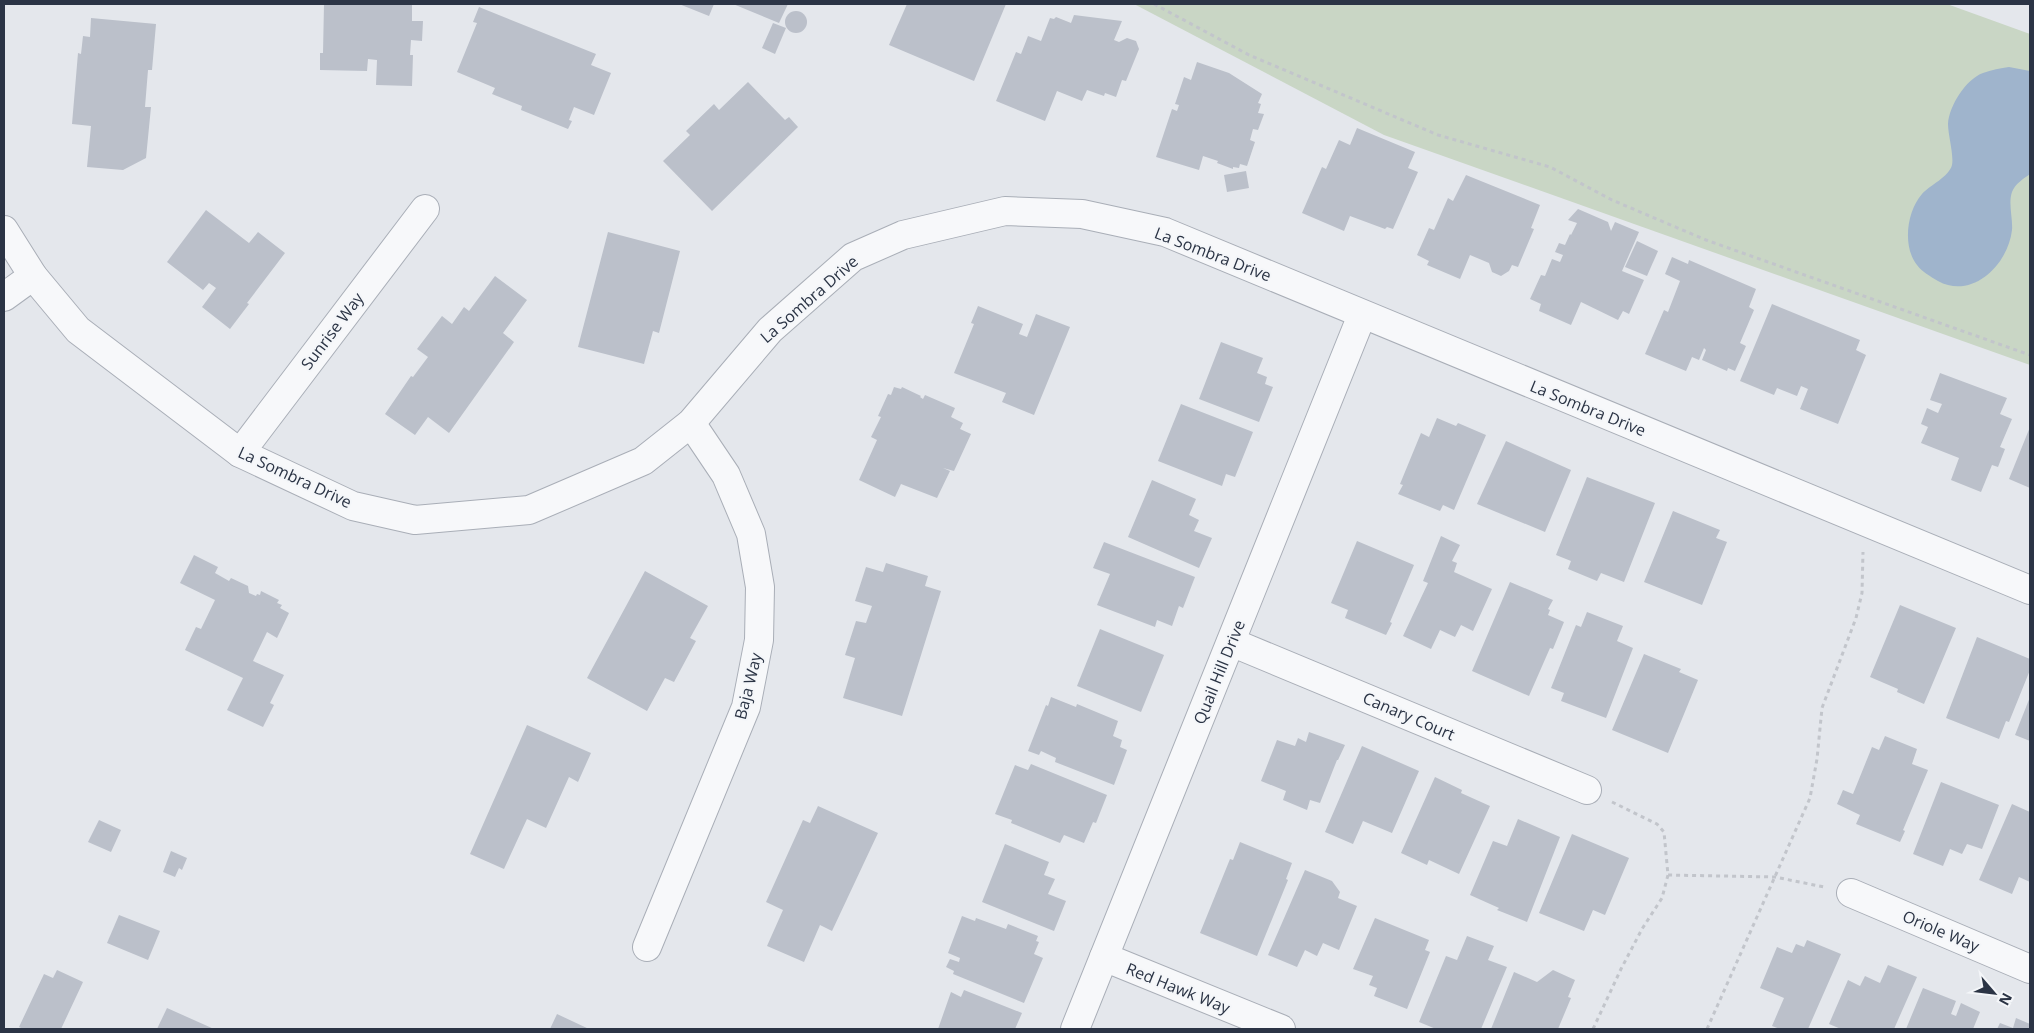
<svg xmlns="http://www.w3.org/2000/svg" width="2034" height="1033" font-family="'Open Sans',sans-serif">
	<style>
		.green { fill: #c9d6c5 }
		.water { fill: #9fb4cc }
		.building { fill: #bbc0ca }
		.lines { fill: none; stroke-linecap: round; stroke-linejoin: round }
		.minor-casing { stroke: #a9aeb7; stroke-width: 30 }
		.tertiary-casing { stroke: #a9aeb7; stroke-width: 30 }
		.path { stroke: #c2c5cb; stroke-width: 3; stroke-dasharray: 4 4; stroke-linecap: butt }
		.minor { stroke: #f7f8fa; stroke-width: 28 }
		.tertiary { stroke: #f7f8fa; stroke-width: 28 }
		.labels { text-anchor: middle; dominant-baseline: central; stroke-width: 4; stroke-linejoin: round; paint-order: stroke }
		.street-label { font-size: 16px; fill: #2b3445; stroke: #f4f6f9 }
	</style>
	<rect width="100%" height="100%" fill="#e4e7ec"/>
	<polygon class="green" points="1134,4 1947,4 2030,34 2030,365 1384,135"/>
	<path class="water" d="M2009 67 2030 71V174C2023 179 2015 184 2012 192 2008 203 2013 219 2012 230 2008 265 1972 300 1938 281 1930 276 1922 272 1917 265 1902 246 1907 211 1922 194 1930 185 1949 177 1952 165 1954 155 1948 135 1948 124 1949 106 1966 79 1983 73 1991 70 2001 68 2009 67Z"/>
	<g class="building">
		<polygon points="324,4 412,4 412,21 423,21 422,41 411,40 410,55 413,55 412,86 376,85 377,60 368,59 367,71 320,70 320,53 323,53"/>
		<polygon points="679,4 714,4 709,16"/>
		<polygon points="733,4 788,4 779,23"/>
		<polygon points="907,4 1006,4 974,81 889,45"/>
		<polygon points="479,7 596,54 591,65 611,73 594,115 574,107 569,120 572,121 568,129 521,110 522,106 492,94 495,88 457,72 477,23 473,22"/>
		<circle cx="796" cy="22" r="11"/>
		<polygon points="1074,15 1122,21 1114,40 1119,42 1127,38 1136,41 1139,49 1126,81 1122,80 1116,97 1105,93 1104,96 1087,90 1082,101 1057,91 1045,121 996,101 1016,52 1021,54 1028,36 1041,41 1050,18 1054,19 1056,17 1071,23"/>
		<polygon points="91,18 156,24 152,70 148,70 145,107 151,107 146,158 123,170 87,167 91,126 72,124 78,53 81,54 83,36 90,37"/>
		<polygon points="773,23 786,28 775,54 762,48"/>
		<polygon points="1197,62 1229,73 1262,94 1258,103 1261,104 1258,113 1264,114 1258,130 1253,129 1250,140 1255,142 1247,166 1240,164 1239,168 1233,167 1233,169 1217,163 1218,161 1203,156 1199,170 1156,157 1172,109 1177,111 1179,105 1175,104 1184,77 1191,80"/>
		<polygon points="748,82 785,120 789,117 798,127 712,211 663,161 690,135 686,131 714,104 719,110"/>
		<polygon points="1357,128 1415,152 1408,168 1418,172 1393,229 1387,227 1385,229 1350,216 1344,231 1302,213 1322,167 1326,169 1339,140 1350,145"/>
		<polygon points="1246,171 1249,188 1227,192 1224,175"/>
		<polygon points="1466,175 1540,205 1531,228 1534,229 1518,267 1512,265 1509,271 1501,276 1492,272 1489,263 1470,255 1460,279 1427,265 1429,261 1417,255 1429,228 1434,230 1448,198 1453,201"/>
		<polygon points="1578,209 1608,222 1611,231 1615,222 1639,232 1622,271 1644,280 1629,314 1623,311 1618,320 1581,302 1571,325 1539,311 1541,304 1530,299 1541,275 1545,276 1552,259 1560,262 1563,255 1555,252 1559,243 1565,245 1570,234 1571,235 1577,223 1568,220"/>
		<polygon points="206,210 249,243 258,232 285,253 247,303 249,304 230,329 202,307 216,288 209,283 203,290 167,262"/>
		<polygon points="608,232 680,251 659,333 653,331 644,364 578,347"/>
		<polygon points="1637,241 1658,251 1647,276 1625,267"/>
		<polygon points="1672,257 1688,264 1689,260 1756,289 1749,307 1754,310 1740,343 1746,346 1735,371 1728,368 1727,371 1702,360 1706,350 1704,348 1699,360 1692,357 1686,371 1645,354 1664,310 1668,312 1680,281 1665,274"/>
		<polygon points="495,276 527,300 503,333 514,342 449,433 428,417 415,435 385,414 411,376 413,377 428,357 417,349 442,316 452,324 464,307 469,311"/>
		<polygon points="1772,304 1860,340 1856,350 1866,355 1838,424 1800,409 1808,389 1801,386 1797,396 1777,388 1774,395 1740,381"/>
		<polygon points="978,306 1023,324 1019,334 1027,337 1036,314 1070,327 1034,415 1002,402 1006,393 954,373 974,324 971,323"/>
		<polygon points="1221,342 1263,358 1257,373 1267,377 1265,384 1273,387 1259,422 1199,399"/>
		<polygon points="1940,373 2007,398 2000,414 2012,419 2000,447 2005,449 1998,467 1992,465 1981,492 1951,480 1959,458 1921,443 1928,427 1921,424 1927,408 1938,413 1942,404 1930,400"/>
		<polygon points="894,387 901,389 902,387 921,396 920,397 923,399 925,395 955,408 951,417 963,423 960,429 971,434 954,471 943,468 950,471 937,498 901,484 895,497 859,480 877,440 871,437 881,417 878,416 888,394 891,395"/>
		<polygon points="1181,404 1253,432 1235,477 1226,474 1222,486 1158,461"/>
		<polygon points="1437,418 1456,426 1458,423 1486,435 1454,510 1443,505 1440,511 1398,494 1403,485 1400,484 1421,433 1429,437"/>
		<polygon points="2030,427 2030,488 2009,479"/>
		<polygon points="1506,441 1571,470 1545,532 1477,504"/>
		<polygon points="1587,477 1655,503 1624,582 1601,573 1597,581 1568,569 1571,561 1556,555"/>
		<polygon points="1152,480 1196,499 1189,515 1199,520 1194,531 1212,538 1199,568 1128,537"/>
		<polygon points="1673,511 1720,530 1716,538 1727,542 1702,605 1644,582"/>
		<polygon points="1441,536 1460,545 1452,561 1457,563 1454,572 1492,589 1473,631 1461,625 1455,637 1440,630 1431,649 1403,636 1428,583 1423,581"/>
		<polygon points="1357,541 1414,565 1390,622 1392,623 1386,635 1345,618 1348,610 1331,603"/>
		<polygon points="1104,542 1195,577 1183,608 1179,606 1172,626 1157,620 1155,627 1097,605 1110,574 1093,568"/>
		<polygon points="194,555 218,567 215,573 229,581 231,578 248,586 249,593 256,596 257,594 260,595 261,591 279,600 277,603 282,605 280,608 289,613 277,638 267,632 253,661 284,675 270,703 274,705 263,727 227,710 243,678 185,650 196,627 201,629 215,600 180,583"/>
		<polygon points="886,563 928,576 925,586 941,591 902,716 843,698 855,658 845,655 856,621 866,623 872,606 855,601 866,567 883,572"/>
		<polygon points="645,571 708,606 690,638 696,641 674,682 665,678 647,711 587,678"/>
		<polygon points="1510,582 1553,600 1548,609 1550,610 1548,615 1564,622 1553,649 1550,648 1529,696 1472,671"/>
		<polygon points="1900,605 1956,628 1924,704 1897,692 1898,689 1870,677"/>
		<polygon points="1587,612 1623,626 1617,641 1633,648 1606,718 1561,701 1564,693 1551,688 1576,625 1581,627"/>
		<polygon points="1100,629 1164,655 1141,712 1077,686"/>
		<polygon points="1977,637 2030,659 2030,670 2009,722 2006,721 1999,739 1946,718"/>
		<polygon points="1644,654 1681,669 1679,672 1698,680 1668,753 1612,730"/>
		<polygon points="1051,697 1076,707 1077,704 1118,721 1113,736 1122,740 1120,747 1127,750 1114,785 1055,762 1056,758 1041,751 1039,755 1028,751 1046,705 1048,706"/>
		<polygon points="2030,697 2030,741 2015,735"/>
		<polygon points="527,725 591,753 578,782 569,777 546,828 527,819 504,869 470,854"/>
		<polygon points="1309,732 1345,745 1338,760 1337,760 1320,803 1310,800 1307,810 1283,800 1286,791 1261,781 1277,740 1295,746 1298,738 1306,742"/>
		<polygon points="1885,736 1917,749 1912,764 1928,770 1903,830 1905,831 1900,842 1856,824 1860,815 1837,804 1843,790 1853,794 1872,747 1879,750"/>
		<polygon points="1362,746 1419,771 1392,833 1363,821 1353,844 1325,832"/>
		<polygon points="1031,764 1107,795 1096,823 1093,822 1084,843 1064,835 1060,843 1011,823 1012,820 995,814 1015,765 1028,770"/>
		<polygon points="1435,777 1462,790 1461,793 1490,806 1459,874 1429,860 1427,865 1401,853"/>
		<polygon points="1941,782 1999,805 1982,849 1967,844 1962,854 1950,849 1943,866 1913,854"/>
		<polygon points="2012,804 2030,812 2030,882 2019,877 2012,894 1979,880"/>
		<polygon points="818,806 878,833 832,931 820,925 804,962 767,946 783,910 766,902 803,820 810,823"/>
		<polygon points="1518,819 1560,837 1527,922 1497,910 1499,908 1470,895 1493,841 1507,846"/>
		<polygon points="99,820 121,830 111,852 88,842"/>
		<polygon points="1572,834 1629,858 1605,915 1593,910 1584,931 1539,913"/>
		<polygon points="1240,842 1292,863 1286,879 1288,880 1257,956 1200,933 1230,859 1233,860"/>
		<polygon points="1005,844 1049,862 1044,875 1055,879 1048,894 1066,901 1054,931 982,902"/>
		<polygon points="171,851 187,858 182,870 179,868 175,877 163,872"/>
		<polygon points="1305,870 1332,881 1340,892 1338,898 1357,906 1339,950 1323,943 1317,956 1305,950 1297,967 1268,955"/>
		<polygon points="119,915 160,931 148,960 107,943"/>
		<polygon points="962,916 975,921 976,918 1006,929 1008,924 1038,936 1036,941 1039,942 1034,954 1043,958 1024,1003 953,974 954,971 946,967 950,959 959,962 960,958 948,953"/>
		<polygon points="1375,918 1429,940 1425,950 1430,952 1407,1009 1374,996 1377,988 1369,985 1373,976 1353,969"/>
		<polygon points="1467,936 1494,946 1488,960 1507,967 1481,1029 1436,1029 1419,1022 1446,956 1457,960"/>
		<polygon points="1807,940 1841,954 1808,1029 1780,1029 1772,1026 1784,998 1760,988 1777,947 1792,953 1796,944 1804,947"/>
		<polygon points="1888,965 1917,977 1894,1029 1841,1029 1829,1024 1848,980 1860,986 1865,976 1880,983"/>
		<polygon points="57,970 83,982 61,1029 23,1029 19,1027 44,974 53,978"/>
		<polygon points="1553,970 1575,980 1568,997 1571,998 1558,1029 1491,1029 1514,972 1537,982"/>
		<polygon points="1923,988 1956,1001 1951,1014 1956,1016 1961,1003 1980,1012 1973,1029 1906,1029"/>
		<polygon points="964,990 1022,1013 1015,1029 938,1029 951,992 961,997"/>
		<polygon points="167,1008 214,1029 157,1029"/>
		<polygon points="557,1014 589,1029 550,1029"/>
		<polygon points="2016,1018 2030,1024 2030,1029 1997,1029 2000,1023 2013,1028"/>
	</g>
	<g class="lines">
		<g class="minor-casing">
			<g id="minor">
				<polyline points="4,297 33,276"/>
				<polyline points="240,453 425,209"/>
				<polyline points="1231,642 1587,790"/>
				<polyline points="1851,893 2030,969"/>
				<polyline points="647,947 746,707 759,640 760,587 751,534 726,475 691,423"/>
				<polyline points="1104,957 1281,1029"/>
				<polyline points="1075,1029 1362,315"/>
			</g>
		</g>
		<g class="tertiary-casing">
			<polyline id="tertiary" points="4,230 33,276 78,330 240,453 353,506 415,520 529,510 643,461 691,423 770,330 853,257 903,235 1005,211 1082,214 1165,232 2030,590"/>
		</g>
		<g class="path">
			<polyline points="1154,4 1249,55 1438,135 1550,167 1612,200 1706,240 2030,355"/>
			<polyline points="1612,802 1657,824 1664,832 1668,875 1775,877 1824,887"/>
			<polyline points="1593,1029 1621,969 1642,929 1662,898 1668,875"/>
			<polyline points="1707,1029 1810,798 1817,759 1822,708 1856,618 1862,593 1863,552"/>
		</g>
		<use href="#minor" class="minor"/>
		<use href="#tertiary" class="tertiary"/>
	</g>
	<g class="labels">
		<g class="street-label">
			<text transform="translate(1213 254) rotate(21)">La Sombra Drive</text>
			<text transform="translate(809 299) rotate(-41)">La Sombra Drive</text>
			<text transform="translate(332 331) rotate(-53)">Sunrise Way</text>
			<text transform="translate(1588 408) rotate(22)">La Sombra Drive</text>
			<text transform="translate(295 477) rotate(25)">La Sombra Drive</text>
			<text transform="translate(1219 672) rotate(-68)">Quail Hill Drive</text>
			<text transform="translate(748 686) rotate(-76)">Baja Way</text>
			<text transform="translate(1409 716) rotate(23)">Canary Court</text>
			<text transform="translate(1941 931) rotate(23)">Oriole Way</text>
			<text transform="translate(1178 988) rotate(22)">Red Hawk Way</text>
		</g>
	</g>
	<rect width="2034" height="1033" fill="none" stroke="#2b3445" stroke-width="10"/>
	<g transform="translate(1994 993) rotate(118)" stroke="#f4f6f9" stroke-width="4" paint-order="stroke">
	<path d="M0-4L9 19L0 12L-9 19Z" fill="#2b3445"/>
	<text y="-8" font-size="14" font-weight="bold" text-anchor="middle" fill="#2b3445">N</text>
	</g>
</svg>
